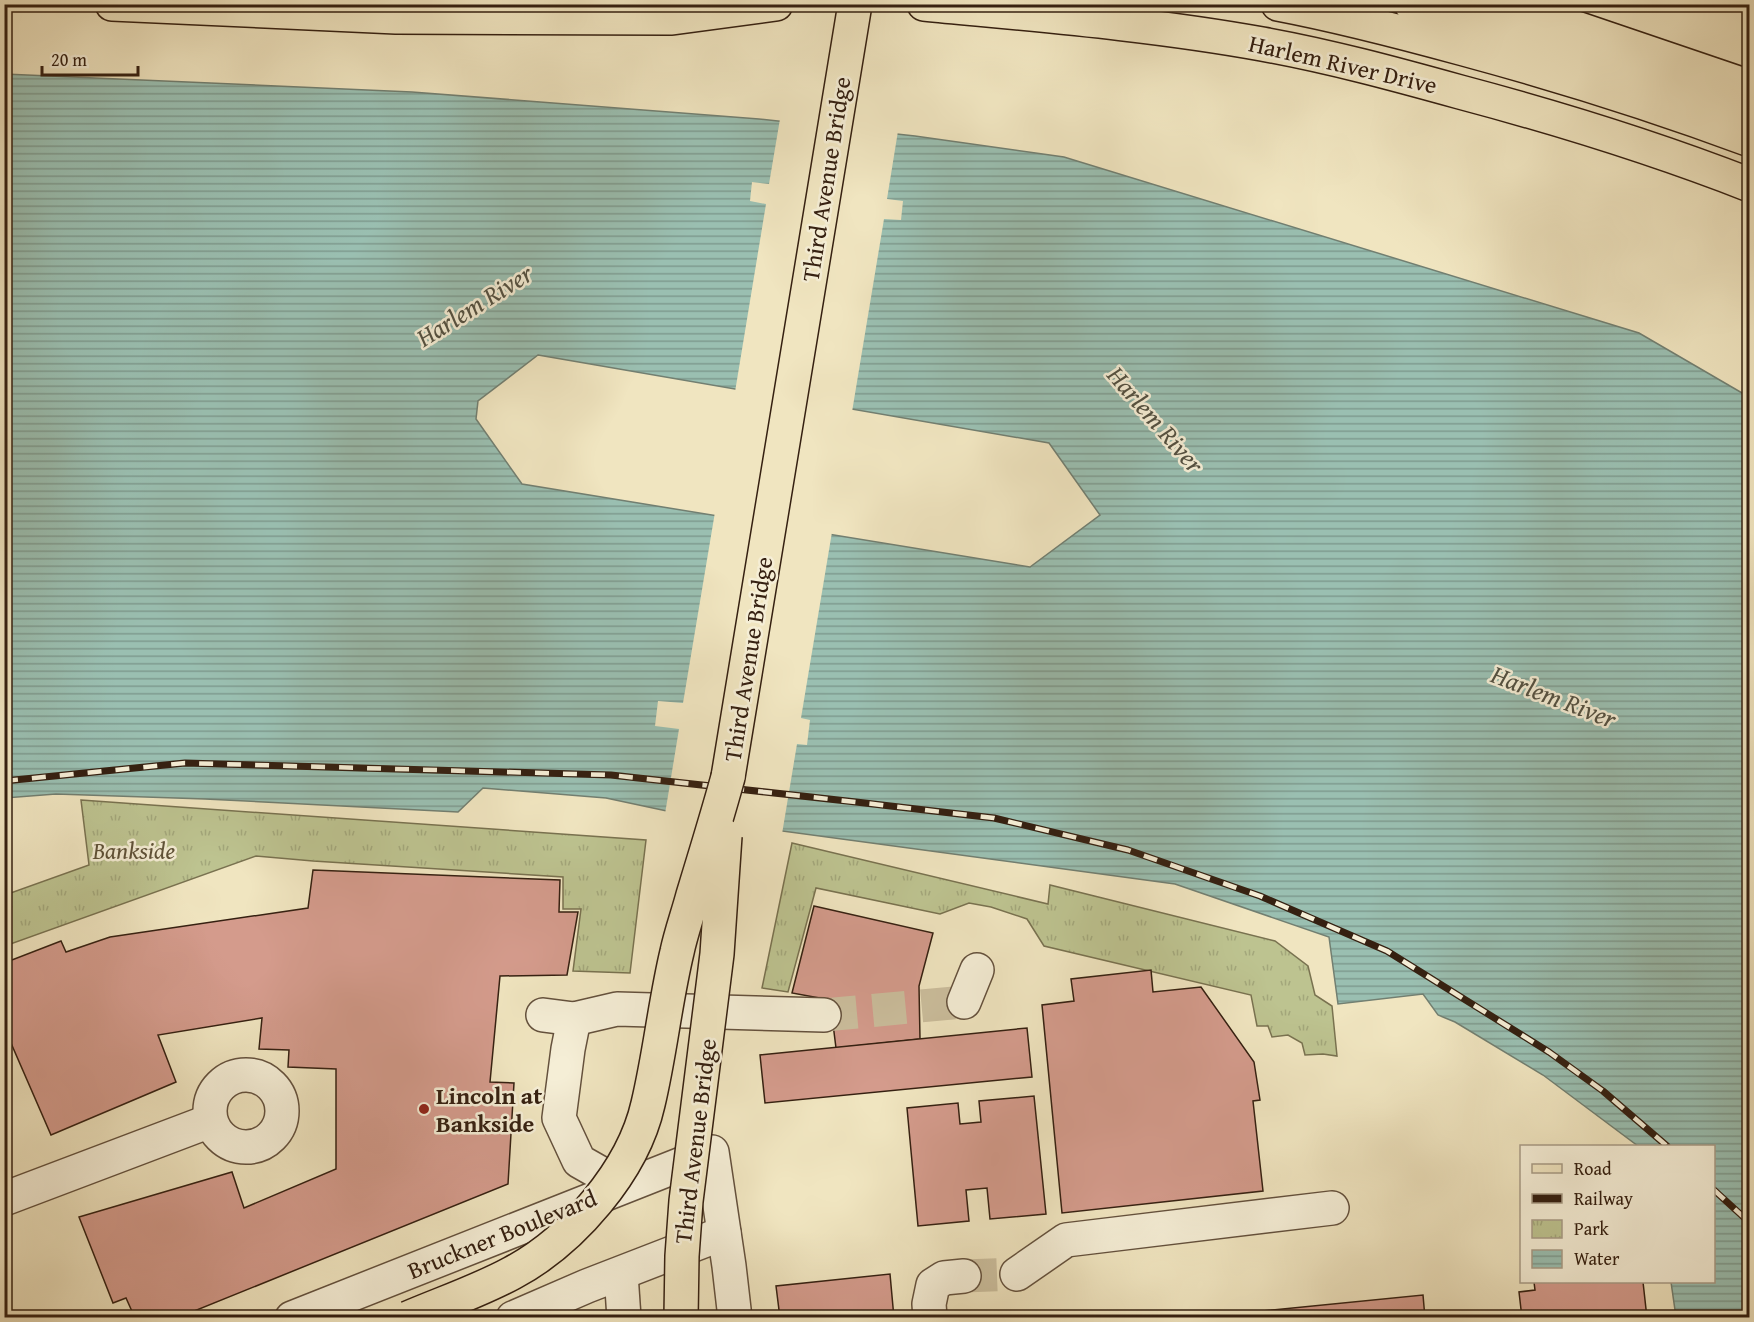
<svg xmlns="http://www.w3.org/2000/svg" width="1754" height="1322" font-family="'Gentium Book Plus',serif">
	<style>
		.park { fill: url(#park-tufts); stroke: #797250; stroke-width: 1.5 }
		.water { fill: url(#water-rules); stroke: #727f71; stroke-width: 1.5; fill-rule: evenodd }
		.pier { fill: #f0e5c0 }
		.building { fill: #d49b8c; stroke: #352011; stroke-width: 1.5 }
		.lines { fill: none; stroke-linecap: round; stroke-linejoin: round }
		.minor-tunnel { stroke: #cbbe9d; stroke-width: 33; stroke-dasharray: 33 16; stroke-linecap: butt }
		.minor-casing { stroke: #64513d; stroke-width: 36 }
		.major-casing { stroke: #352011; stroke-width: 36 }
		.highway-casing { stroke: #352011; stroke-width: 36 }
		.minor { stroke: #f5eed6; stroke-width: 33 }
		.major { stroke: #f0e5c0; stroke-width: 33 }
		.highway { stroke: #f0e5c0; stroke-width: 33 }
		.rail-casing { stroke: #352011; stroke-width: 7 }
		.rail { stroke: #f5eed6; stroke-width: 4.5; stroke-dasharray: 14; stroke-linecap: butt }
		.major-bridge-casing { stroke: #352011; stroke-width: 36; stroke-linecap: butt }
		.major-bridge { stroke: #f0e5c0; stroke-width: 33 }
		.poi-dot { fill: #8f2418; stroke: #f5eed6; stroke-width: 2 }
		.labels { text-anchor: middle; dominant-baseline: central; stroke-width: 5; stroke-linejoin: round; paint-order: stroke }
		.street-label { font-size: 24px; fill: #352011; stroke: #f5eed6 }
		.park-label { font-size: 24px; font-style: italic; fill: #5e5137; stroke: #f5eed6 }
		.poi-label { font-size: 24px; font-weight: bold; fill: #352011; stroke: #f5eed6; text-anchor: start }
		.water-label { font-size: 26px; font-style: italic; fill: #535041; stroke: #f5eed6 }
	</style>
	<defs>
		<pattern id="park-tufts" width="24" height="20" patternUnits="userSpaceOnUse" patternTransform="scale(1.5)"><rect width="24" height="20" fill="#bdc390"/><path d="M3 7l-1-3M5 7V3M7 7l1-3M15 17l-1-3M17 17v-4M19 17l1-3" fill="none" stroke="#a3a77b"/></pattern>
		<pattern id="water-rules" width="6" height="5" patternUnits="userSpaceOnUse" patternTransform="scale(1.5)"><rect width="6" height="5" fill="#9abfb1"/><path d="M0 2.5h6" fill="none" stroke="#7e9b8f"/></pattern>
	</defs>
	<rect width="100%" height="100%" fill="#f0e5c0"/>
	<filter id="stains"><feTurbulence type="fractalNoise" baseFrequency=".00333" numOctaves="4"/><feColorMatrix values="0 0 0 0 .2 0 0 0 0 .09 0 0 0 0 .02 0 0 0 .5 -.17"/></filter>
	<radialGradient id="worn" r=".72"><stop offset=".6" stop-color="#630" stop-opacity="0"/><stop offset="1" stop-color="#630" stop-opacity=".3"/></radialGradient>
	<g class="park">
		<polygon points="81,800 646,840 630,973 573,971 581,909 563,909 563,877 313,861 256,856 5,946 5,895 89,865"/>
		<polygon points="792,843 1048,904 1050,885 1275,941 1308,966 1315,995 1332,1006 1337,1056 1323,1054 1305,1055 1302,1043 1288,1035 1272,1037 1268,1026 1257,1026 1251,995 1044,946 1027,919 991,907 969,903 940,914 816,888 788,992 762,988"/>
	</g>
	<path class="water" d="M4 74 412 92 759 119 915 136 1064 157 1639 333 1749 397V1317H1676L1671 1282H1714V1146H1638L1543 1075 1455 1022 1438 1015 1423 994 1338 1004 1329 937 1175 884 723 823 606 798 483 788 458 812 205 799 56 794 5 798ZM538 355 1049 443 1100 515 1030 567 522 484 476 419 478 401Z"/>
	<g class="pier">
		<polygon points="780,119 898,131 887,199 903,201 901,220 884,219 852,412 735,392 766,204 750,201 752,182 769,184"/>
		<polygon points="715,512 832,532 801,718 810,720 807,745 797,744 782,834 723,826 665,814 679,729 655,726 658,701 683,703"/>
	</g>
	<g class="building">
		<polygon points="313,870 560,880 559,912 578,912 567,975 500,976 490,1082 514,1083 508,1184 177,1318 135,1318 126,1298 113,1303 79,1217 232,1172 244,1208 336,1169 336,1069 288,1067 289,1050 259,1049 262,1018 158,1035 176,1082 51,1135 4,1027 4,963 61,941 66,952 110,937 308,908"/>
		<polygon points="814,906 933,933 919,986 920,1039 836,1048 830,1000 792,993"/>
		<polygon points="1151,970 1153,992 1201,987 1254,1062 1260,1100 1253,1101 1263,1191 1062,1213 1042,1005 1074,1001 1071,979"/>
		<polygon points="1027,1028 1032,1077 765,1103 760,1055"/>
		<polygon points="1034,1096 1046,1214 990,1219 987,1188 966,1190 969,1221 918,1226 907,1108 958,1103 960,1124 981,1122 979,1101"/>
		<polygon points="890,1274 894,1318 780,1318 776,1286"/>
		<polygon points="1534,1282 1643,1282 1647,1318 1522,1318 1519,1292 1535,1290"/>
		<polygon points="1423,1295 1425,1318 1193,1318"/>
	</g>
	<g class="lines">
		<g class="minor-tunnel">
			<polyline points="824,1015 964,1002"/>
			<polyline points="964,1276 1017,1274"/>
		</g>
		<g class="minor-casing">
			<g id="minor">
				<polyline points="964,1002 977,970"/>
				<polyline points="543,1015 574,1019 617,1009 824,1015"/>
				<polyline points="574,1019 568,1049 559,1118 579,1161 623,1186"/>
				<circle cx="246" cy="1111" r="36"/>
				<polyline points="4,1199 210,1121"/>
				<polyline points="621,1274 624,1318"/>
				<polyline points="1017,1274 1066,1240 1332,1208"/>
				<polyline points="292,1318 712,1152 729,1266 735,1318"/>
				<polyline points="513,1318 587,1286 724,1233"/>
				<polyline points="930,1318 929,1304 933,1285 944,1278 964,1276"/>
			</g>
		</g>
		<g class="major-casing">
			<polyline id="major" points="728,777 855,4"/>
		</g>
		<g class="highway-casing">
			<g id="highway">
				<polyline points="112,4 396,17 672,18 776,4"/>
				<path d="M924 4C1037 15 1151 24 1262 44 1329 56 1395 74 1460 92 1558 118 1655 148 1750 185"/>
				<path d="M1278 4C1341 16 1402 32 1464 49 1560 75 1656 105 1750 140"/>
				<path d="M1411 4C1524 36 1640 69 1750 112"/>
				<polyline points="1505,14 1559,22 1750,87"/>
			</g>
		</g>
		<use href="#minor" class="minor"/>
		<use href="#major" class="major"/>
		<use href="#highway" class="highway"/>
		<g class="rail-casing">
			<g id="rail">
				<polyline points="4,781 185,763 611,775 856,802 994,818 1128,850 1260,896 1387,951 1549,1052 1603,1091 1667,1146"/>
				<polyline points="1714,1190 1750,1223"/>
			</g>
		</g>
		<use href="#rail" class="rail"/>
		<g class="major-bridge-casing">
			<g id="major-bridge">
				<path d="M408 1318C443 1303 479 1291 512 1273 572 1241 633 1171 648 1104 660 1054 665 1002 677 952 681 933 688 914 693 895 705 856 717 817 728 777"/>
				<polyline points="681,1318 682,1256 686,1201 717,954 725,836"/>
			</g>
		</g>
		<use href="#major-bridge" class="major-bridge"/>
	</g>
	<circle class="poi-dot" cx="424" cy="1109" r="6"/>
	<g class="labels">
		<g class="street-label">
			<text transform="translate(1343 64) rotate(13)">Harlem River Drive</text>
			<text transform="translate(826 179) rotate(-81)">Third Avenue Bridge</text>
			<text transform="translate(748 659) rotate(-81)">Third Avenue Bridge</text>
			<text transform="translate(695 1141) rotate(-83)">Third Avenue Bridge</text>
			<text transform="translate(502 1234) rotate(-22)">Bruckner Boulevard</text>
		</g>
		<g class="park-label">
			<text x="134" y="850">Bankside</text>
		</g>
		<g class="poi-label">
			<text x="436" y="1095">Lincoln at<tspan x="436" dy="28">Bankside</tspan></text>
		</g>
		<g class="water-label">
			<text transform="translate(474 305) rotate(-32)">Harlem River</text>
			<text transform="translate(1156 419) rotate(49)">Harlem River</text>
			<text transform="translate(1554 696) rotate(21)">Harlem River</text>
		</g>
	</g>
	<rect width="1754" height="1322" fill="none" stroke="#f0e5c0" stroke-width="24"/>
	<rect x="6" y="6" width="1742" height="1310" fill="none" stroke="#352011" stroke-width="3"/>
	<rect x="12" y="12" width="1730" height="1298" fill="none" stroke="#352011" stroke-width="1.5"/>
	<rect x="1520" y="1145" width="195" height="138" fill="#f5eed6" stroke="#a89c87" stroke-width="1.5"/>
	<rect x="1532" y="1164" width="30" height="9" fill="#f0e5c0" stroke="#a89c87" stroke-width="1.5"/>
	<text x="1574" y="1175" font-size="18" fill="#352011">Road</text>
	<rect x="1532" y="1194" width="30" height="9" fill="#352011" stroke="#a89c87" stroke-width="1.5"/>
	<text x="1574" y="1205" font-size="18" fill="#352011">Railway</text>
	<rect x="1532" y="1220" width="30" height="18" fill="url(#park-tufts)" stroke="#a89c87" stroke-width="1.5"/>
	<text x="1574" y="1235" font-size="18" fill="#352011">Park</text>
	<rect x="1532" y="1250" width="30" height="18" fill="url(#water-rules)" stroke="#a89c87" stroke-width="1.5"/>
	<text x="1574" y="1265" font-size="18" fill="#352011">Water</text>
	<path d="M42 66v9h96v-9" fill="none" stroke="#352011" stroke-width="3"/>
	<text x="51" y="66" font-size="18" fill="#352011" stroke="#f5eed6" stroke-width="4.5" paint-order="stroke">20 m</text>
	<rect width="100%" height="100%" filter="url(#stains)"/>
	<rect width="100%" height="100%" fill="url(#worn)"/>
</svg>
